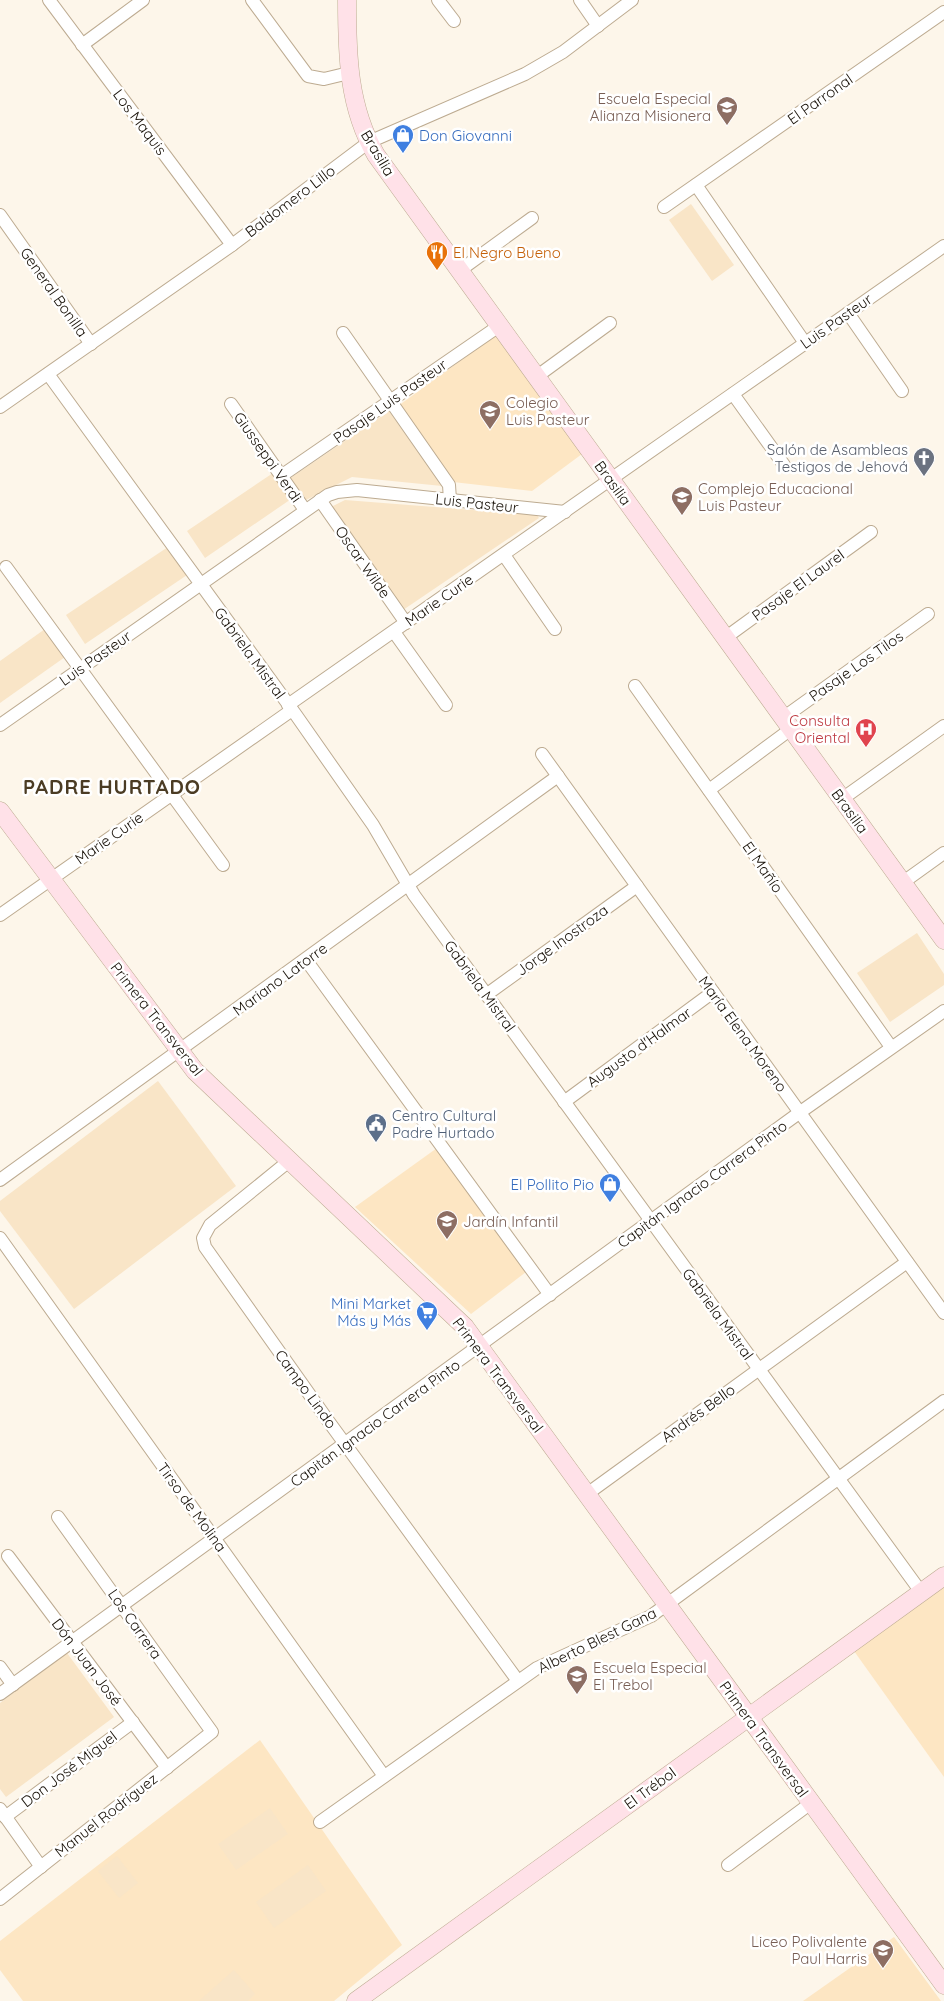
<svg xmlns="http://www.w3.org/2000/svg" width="944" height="2001" font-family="Quicksand,sans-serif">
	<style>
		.built { fill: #fde6c3 }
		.green { fill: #f9e5c7 }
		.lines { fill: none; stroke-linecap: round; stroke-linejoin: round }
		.street-casing { stroke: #bdab91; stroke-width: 14 }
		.secondary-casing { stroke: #bdab91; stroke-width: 19 }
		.street { stroke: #fff; stroke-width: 12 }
		.secondary { stroke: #ffe1e8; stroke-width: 18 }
		.labels { text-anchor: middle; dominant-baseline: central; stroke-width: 5; stroke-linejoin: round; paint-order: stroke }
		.education-label { font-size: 15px; fill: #785e54; stroke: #fff; text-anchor: start }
		.street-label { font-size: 15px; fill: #171007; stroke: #fff }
		.shop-label { font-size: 15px; fill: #366cbe; stroke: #fff; text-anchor: end }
		.food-label { font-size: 15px; fill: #c56008; stroke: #fff; text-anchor: start }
		.worship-label { font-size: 15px; fill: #5b616d; stroke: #fff; text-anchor: end }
		.health-label { font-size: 15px; fill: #be3a42; stroke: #fff; text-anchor: end }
		.service-label { font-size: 15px; fill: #4e5e75; stroke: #fff; text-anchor: start }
		.district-label { font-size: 20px; font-weight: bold; letter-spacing: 1px; fill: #4b3c24; stroke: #fff }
	</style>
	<rect width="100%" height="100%" fill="#fdf6ea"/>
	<g class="built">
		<polygon points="496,335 582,454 532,491 453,482 398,406"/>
		<polygon points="437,1148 526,1272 471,1314 355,1207"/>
		<polygon points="944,1587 944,1777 854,1651"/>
		<polygon points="260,1740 402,1945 334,2001 23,2001 0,1970 0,1941"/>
		<polygon points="894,1937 941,2001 803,2001"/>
	</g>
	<g class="green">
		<polygon points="691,204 734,265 712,281 669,220"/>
		<polygon points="389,411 442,486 352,477 304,501 289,479"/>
		<polygon points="279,469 297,495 205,558 187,531"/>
		<polygon points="345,500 537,515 539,518 403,610 331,507"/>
		<polygon points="168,547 187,575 85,644 66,615"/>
		<polygon points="45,629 65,657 0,703 0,661"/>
		<polygon points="917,933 944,974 944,985 890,1022 857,973"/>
		<polygon points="158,1081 236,1186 74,1309 0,1211 0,1201"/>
		<polygon points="67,1653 114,1717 6,1797 0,1789 0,1703"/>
		<polygon points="270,1808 288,1834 236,1870 218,1844"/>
		<polygon points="117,1856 138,1883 119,1898 98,1871"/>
		<polygon points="308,1865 326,1891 274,1928 256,1902"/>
		<polygon points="234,1970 255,1994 248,2001 199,2001"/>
	</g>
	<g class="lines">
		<g class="street-casing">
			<g id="street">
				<polyline points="49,0 232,245"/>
				<polyline points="252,0 308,76 324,79 349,73"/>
				<polyline points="438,0 454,21"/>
				<polyline points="580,0 598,26"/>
				<polyline points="82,45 143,0"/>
				<polyline points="696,185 805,343"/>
				<polyline points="664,207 944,12"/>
				<polyline points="0,215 91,344"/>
				<polyline points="459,271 532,218"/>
				<polyline points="848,313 902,391"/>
				<polyline points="343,333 449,485 450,500"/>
				<polyline points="48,374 296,715 373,825 414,895 921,1592"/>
				<polyline points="536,377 610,323"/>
				<polyline points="733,394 784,465"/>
				<polyline points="231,404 305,510"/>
				<polyline points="0,407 232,245 369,142 525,74 563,52 632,0"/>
				<polyline points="281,476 499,326"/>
				<polyline points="320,500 406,623"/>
				<polyline points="504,555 555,629"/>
				<polyline points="6,567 223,865"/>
				<polyline points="394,632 446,705"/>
				<polyline points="725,638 871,532"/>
				<polyline points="635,686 891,1047"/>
				<polyline points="288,705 944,246"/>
				<polyline points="783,718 928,614"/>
				<polyline points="0,725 328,495 337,492 357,490 565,512"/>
				<polyline points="542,754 944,1313"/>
				<polyline points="709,790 791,729"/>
				<polyline points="842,799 944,726"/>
				<polyline points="902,883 944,853"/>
				<polyline points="0,915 292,710"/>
				<polyline points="306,960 550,1295"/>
				<polyline points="486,995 637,886"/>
				<polyline points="564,1102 713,992"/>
				<polyline points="289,1161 210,1225 203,1238 205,1247 329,1422 518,1681"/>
				<polyline points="0,1180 558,776"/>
				<polyline points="0,1238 384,1776"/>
				<polyline points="587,1494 907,1262"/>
				<polyline points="8,1556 167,1768"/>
				<polyline points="0,1667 13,1685"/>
				<polyline points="0,1694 799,1113 944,1011"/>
				<polyline points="0,1809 41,1867"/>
				<polyline points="5,1817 133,1722"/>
				<polyline points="320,1822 537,1668 651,1616 944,1401"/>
				<polyline points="728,1865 811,1803"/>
				<polyline points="0,1899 212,1732 58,1517"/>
			</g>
		</g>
		<g class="secondary-casing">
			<g id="secondary">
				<path d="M347 0C347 54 348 107 376 155L944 940"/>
				<polyline points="0,811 195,1071 465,1327 944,1985"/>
				<polyline points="356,2001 944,1576"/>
			</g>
		</g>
		<use href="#street" class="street"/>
		<use href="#secondary" class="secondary"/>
	</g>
	<defs>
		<g id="school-pin" transform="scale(1.125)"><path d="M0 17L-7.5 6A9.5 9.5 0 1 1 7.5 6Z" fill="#8d6e63" stroke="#fff"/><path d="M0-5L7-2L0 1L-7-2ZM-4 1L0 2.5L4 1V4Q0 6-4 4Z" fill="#fff"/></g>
		<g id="shop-pin" transform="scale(1.125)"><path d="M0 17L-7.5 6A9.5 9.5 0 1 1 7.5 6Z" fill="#3f7fe0" stroke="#fff"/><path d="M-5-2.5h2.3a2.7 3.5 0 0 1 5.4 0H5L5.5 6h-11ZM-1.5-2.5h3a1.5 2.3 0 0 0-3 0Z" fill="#fff"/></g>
		<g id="restaurant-pin" transform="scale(1.125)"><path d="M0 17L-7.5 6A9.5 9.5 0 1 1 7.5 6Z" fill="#e8710a" stroke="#fff"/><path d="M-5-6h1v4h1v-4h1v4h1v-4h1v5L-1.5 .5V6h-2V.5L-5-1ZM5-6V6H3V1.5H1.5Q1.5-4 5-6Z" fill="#fff"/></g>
		<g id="church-pin" transform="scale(1.125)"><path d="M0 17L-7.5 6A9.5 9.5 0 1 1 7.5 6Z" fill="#6b7280" stroke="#fff"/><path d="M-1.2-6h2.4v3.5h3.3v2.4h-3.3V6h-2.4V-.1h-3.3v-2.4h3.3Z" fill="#fff"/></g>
		<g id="hospital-pin" transform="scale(1.125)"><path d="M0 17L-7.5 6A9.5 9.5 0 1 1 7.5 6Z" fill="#e0444e" stroke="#fff"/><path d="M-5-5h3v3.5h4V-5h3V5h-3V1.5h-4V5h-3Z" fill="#fff"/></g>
		<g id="civic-pin" transform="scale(1.125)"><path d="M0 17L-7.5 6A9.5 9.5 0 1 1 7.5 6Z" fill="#5c6f8a" stroke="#fff"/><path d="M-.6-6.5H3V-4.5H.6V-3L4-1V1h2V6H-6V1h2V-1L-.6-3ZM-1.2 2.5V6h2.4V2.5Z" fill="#fff"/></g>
		<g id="supermarket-pin" transform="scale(1.125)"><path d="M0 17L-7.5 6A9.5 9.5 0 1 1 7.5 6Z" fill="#3f7fe0" stroke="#fff"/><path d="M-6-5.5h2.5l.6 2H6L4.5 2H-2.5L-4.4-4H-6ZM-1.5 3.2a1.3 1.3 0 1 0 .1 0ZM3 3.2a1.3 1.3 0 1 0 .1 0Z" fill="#fff"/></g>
	</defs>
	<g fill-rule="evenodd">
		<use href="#school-pin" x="727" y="107"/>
		<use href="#shop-pin" x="403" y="135"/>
		<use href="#restaurant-pin" x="437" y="252"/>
		<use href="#school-pin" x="490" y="411"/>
		<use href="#church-pin" x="924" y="458"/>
		<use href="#school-pin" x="682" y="497"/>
		<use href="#hospital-pin" x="866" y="729"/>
		<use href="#civic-pin" x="376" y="1124"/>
		<use href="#shop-pin" x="610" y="1184"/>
		<use href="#school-pin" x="447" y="1221"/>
		<use href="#supermarket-pin" x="427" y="1312"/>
		<use href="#school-pin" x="577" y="1676"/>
		<use href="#school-pin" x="883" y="1950"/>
	</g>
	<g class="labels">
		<g class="education-label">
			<text x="711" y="98" text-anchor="end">Escuela Especial<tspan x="711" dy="17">Alianza Misionera</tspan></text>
			<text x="506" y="402">Colegio<tspan x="506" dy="17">Luis Pasteur</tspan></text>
			<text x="698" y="488">Complejo Educacional<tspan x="698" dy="17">Luis Pasteur</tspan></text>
			<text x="463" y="1221">Jardín Infantil</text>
			<text x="593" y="1667">Escuela Especial<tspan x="593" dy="17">El Trebol</tspan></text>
			<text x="867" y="1941" text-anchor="end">Liceo Polivalente<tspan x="867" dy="17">Paul Harris</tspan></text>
		</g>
		<g class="street-label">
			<text transform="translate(820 99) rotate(-35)">El Parronal</text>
			<text transform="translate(140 122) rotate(53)">Los Maquis</text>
			<text transform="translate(378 153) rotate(59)">Brasilia</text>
			<text transform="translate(290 201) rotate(-37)">Baldomero Lillo</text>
			<text transform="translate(54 292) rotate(55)">General Bonilla</text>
			<text transform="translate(836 321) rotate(-35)">Luis Pasteur</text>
			<text transform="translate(390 401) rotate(-35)">Pasaje Luis Pasteur</text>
			<text transform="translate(268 457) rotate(55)">Giusseppi Verdi</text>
			<text transform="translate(613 483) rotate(54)">Brasilia</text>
			<text transform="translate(477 503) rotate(6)">Luis Pasteur</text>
			<text transform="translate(363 562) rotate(55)">Oscar Wilde</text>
			<text transform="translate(798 585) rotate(-36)">Pasaje El Laurel</text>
			<text transform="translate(439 600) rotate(-35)">Marie Curie</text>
			<text transform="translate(250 653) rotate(54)">Gabriela Mistral</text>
			<text transform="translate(95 658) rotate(-35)">Luis Pasteur</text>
			<text transform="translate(856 666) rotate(-35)">Pasaje Los Tilos</text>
			<text transform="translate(850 811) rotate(54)">Brasilia</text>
			<text transform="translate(109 838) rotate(-35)">Marie Curie</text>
			<text transform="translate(763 867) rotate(55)">El Mañío</text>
			<text transform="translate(562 940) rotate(-36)">Jorge Inostroza</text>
			<text transform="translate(280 979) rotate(-36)">Mariano Latorre</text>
			<text transform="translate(480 986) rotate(54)">Gabriela Mistral</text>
			<text transform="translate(157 1019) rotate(52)">Primera Transversal</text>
			<text transform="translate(743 1034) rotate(54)">María Elena Moreno</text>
			<text transform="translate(639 1047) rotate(-36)">Augusto d'Halmar</text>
			<text transform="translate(702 1184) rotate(-36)">Capitán Ignacio Carrera Pinto</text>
			<text transform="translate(718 1314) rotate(54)">Gabriela Mistral</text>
			<text transform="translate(498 1375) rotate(53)">Primera Transversal</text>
			<text transform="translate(306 1389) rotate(54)">Campo Lindo</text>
			<text transform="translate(698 1413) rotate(-36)">Andrés Bello</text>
			<text transform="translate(375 1423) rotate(-36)">Capitán Ignacio Carrera Pinto</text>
			<text transform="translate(192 1507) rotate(54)">Tirso de Molina</text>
			<text transform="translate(135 1624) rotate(55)">Los Carrera</text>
			<text transform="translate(597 1640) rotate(-26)">Alberto Blest Gana</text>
			<text transform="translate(87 1662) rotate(53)">Dón Juan José</text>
			<text transform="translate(764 1739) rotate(54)">Primera Transversal</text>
			<text transform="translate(69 1769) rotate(-37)">Don José Miguel</text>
			<text transform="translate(650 1788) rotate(-36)">El Trébol</text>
			<text transform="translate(106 1815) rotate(-38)">Manuel Rodríguez</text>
		</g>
		<g class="shop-label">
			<text x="419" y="135" text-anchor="start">Don Giovanni</text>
			<text x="594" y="1184">El Pollito Pio</text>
			<text x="411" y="1303">Mini Market<tspan x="411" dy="17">Más y Más</tspan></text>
		</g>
		<g class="food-label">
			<text x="453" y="252">El Negro Bueno</text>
		</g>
		<g class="worship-label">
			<text x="908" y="449">Salón de Asambleas<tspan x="908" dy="17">Testigos de Jehová</tspan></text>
		</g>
		<g class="health-label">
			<text x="850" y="720">Consulta<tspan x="850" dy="17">Oriental</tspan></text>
		</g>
		<g class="service-label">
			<text x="392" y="1115">Centro Cultural<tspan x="392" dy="17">Padre Hurtado</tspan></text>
		</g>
		<g class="district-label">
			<text x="112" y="786">PADRE HURTADO</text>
		</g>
	</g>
</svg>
